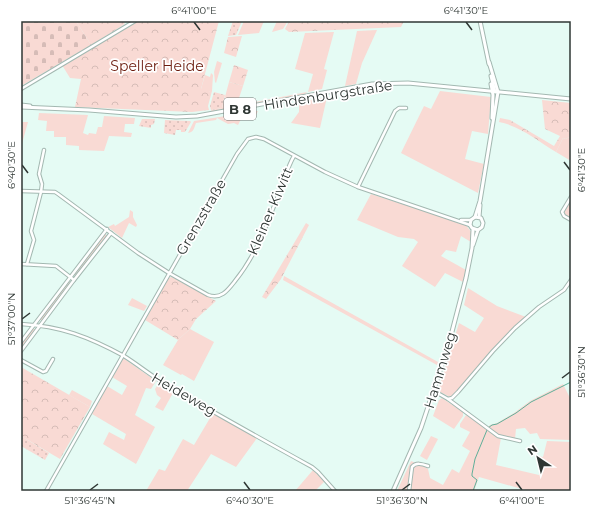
<svg xmlns="http://www.w3.org/2000/svg" width="592" height="512" font-family="Montserrat,sans-serif">
	<style>
		.green { fill: #f9dad4 }
		.forest { fill: url(#forest-crowns) }
		.cemetery { fill: url(#cemetery-stones) }
		.garden { fill: url(#garden-dots) }
		.lines { fill: none; stroke-linecap: round; stroke-linejoin: round }
		.stream { stroke: #5faf99; stroke-width: 1 }
		.minor-casing { stroke: #a3b8b1; stroke-width: 4.5 }
		.major-casing { stroke: #a3b8b1; stroke-width: 5 }
		.minor { stroke: #fff; stroke-width: 2.5 }
		.major { stroke: #fff; stroke-width: 3 }
		.ticks { fill: none; stroke: #2f3734; stroke-width: 1.5 }
		.labels { text-anchor: middle; dominant-baseline: central; stroke-width: 3.5; stroke-linejoin: round; paint-order: stroke }
		.shield { fill: #fff; stroke: #6d7371; stroke-width: 1 }
		.shield-label { font-size: 13px; font-weight: bold; fill: #2f3734 }
		.park-label { font-size: 14px; fill: #6c1b0d; stroke: #fff }
		.street-label { font-size: 14px; fill: #2f3734; stroke: #fff }
		.neatline { fill: none; stroke: #2f3734; stroke-width: 1.5 }
		.ticks-label { font-size: 10px; text-anchor: middle; fill: #2f3734 }
	</style>
	<defs>
		<pattern id="forest-crowns" width="20" height="18" patternUnits="userSpaceOnUse"><rect width="20" height="18" fill="#f9dad4"/><path d="M2 6a3 3 0 1 1 6 0M12 15a3 3 0 1 1 6 0" fill="none" stroke="#d6bcb7"/></pattern>
		<pattern id="cemetery-stones" width="16" height="16" patternUnits="userSpaceOnUse"><rect width="16" height="16" fill="#f9dad4"/><path d="M2 7V4a2 2 0 0 1 4 0v3zM10 15v-3a2 2 0 0 1 4 0v3z" fill="#d6bcb7"/></pattern>
		<pattern id="garden-dots" width="8" height="8" patternUnits="userSpaceOnUse"><rect width="8" height="8" fill="#f9dad4"/><path d="M2 2h.1M6 6h.1" fill="none" stroke="#d6bcb7" stroke-width="1.8" stroke-linecap="round"/></pattern>
	</defs>
	<rect width="100%" height="100%" fill="#e5fbf4"/>
	<g class="green">
		<polygon points="244,21 264,21 259,33 238,35"/>
		<polygon points="277,21 288,21 283,29 272,32"/>
		<polygon points="377,30 362,63 356,84 345,86 357,31"/>
		<polygon points="334,32 324,69 327,70 322,89 308,92 313,74 295,69 305,33"/>
		<polygon points="217,61 222,63 216,83 215,82 214,72"/>
		<polygon points="211,73 213,75 212,91 210,91 209,92 204,92 201,89 205,75 210,77"/>
		<polygon points="229,82 243,86 236,107 234,109 212,112 211,110 222,108"/>
		<polygon points="440,91 491,97 488,134 472,131 465,159 484,164 478,193 401,153 424,106 431,109"/>
		<polygon points="307,92 304,95 240,107 239,105"/>
		<polygon points="327,97 320,128 291,123 299,112 299,102"/>
		<path d="M258 111 256 115H248L243 119H241L238 125 234 123 228 124 217 118 216 120 196 123C194 128 194 132 188 133L194 121Z"/>
		<polygon points="39,113 88,115 83,133 88,135 89,133 96,134 98,127 102,127 104,116 135,118 134,124 125,124 124,132 132,133 131,137 109,136 104,151 79,150 79,146 66,145 66,137 54,137 54,131 46,131 47,121 38,120"/>
		<polygon points="21,122 28,122 21,147"/>
		<polygon points="571,136 571,161 556,152 563,138 566,139"/>
		<polygon points="371,194 465,224 472,233 471,242 461,236 456,252 446,250 441,256 466,270 463,282 445,273 435,287 402,266 418,242 414,239 398,237 357,220"/>
		<polygon points="571,198 571,219 566,216 563,212"/>
		<polygon points="130,210 133,212 133,217 137,225 136,227 129,223 122,238 108,227 114,224 115,226 129,217"/>
		<polygon points="105,234 108,236 76,276 74,274"/>
		<polygon points="284,276 438,362 437,365 283,280"/>
		<polygon points="68,281 71,283 43,320 40,320"/>
		<polygon points="468,288 497,306 526,317 497,346 453,395 450,397 438,391 459,323 475,332 484,318 464,305"/>
		<polygon points="132,298 147,306 144,311 128,305"/>
		<polygon points="32,329 35,329 36,330 21,350 21,343"/>
		<polygon points="190,329 214,342 194,381 182,374 181,375 163,365 178,340"/>
		<polygon points="123,358 156,381 151,389 146,388 135,415 155,427 136,464 103,444 109,432 124,440 126,434 92,414 107,386 122,395 127,386 112,377"/>
		<polygon points="159,383 174,391 163,411 155,407 161,398 157,395 155,389"/>
		<polygon points="563,384 571,400 571,440 540,439 537,433 530,434 525,428 516,429 515,439 501,437 488,427 490,425 497,423 514,413 530,401"/>
		<polygon points="72,390 92,401 90,407 69,395"/>
		<polygon points="442,398 463,412 463,416 454,429 433,416 439,400"/>
		<polygon points="213,413 257,438 236,467 211,454 187,491 146,491 159,469 165,471 183,439 194,445"/>
		<polygon points="466,415 501,438 496,465 539,475 542,464 537,462 538,456 543,457 547,441 571,442 571,491 529,491 479,477 474,491 410,491 412,470 416,465 423,465 423,466 428,469 430,478 443,485 452,469 459,473 470,451 462,446 470,432 460,427 460,424"/>
		<polygon points="431,436 438,439 427,460 420,456"/>
		<polygon points="411,461 416,463 411,468 410,470 408,491 397,491"/>
		<polygon points="313,470 325,481 315,491 295,491"/>
	</g>
	<g class="forest">
		<polygon points="76,21 123,21 125,24 91,45"/>
		<polygon points="136,21 219,21 201,89 204,89 204,92 209,92 210,90 212,91 208,106 209,110 192,112 75,107 81,79 70,78 62,65"/>
		<polygon points="289,21 404,21 401,27 289,32 285,29"/>
		<polygon points="242,36 236,57 224,53 228,37"/>
		<polygon points="234,65 248,70 243,86 229,82"/>
		<path d="M542 100 571 103V136L566 139 563 138 556 152C538 141 520 126 499 122L500 118 510 120 554 146 560 136 545 129Z"/>
		<polygon points="306,223 309,225 281,279 266,299 262,297"/>
		<polygon points="172,277 216,301 196,319 190,329 178,340 145,320 168,278"/>
		<polygon points="21,367 90,407 60,459 21,436"/>
	</g>
	<polygon class="cemetery" points="21,21 76,21 91,45 21,86"/>
	<g class="garden">
		<polygon points="233,21 242,21 236,35 228,36"/>
		<polygon points="214,92 225,95 222,108 211,110 210,106"/>
		<polygon points="142,119 155,119 154,124 151,125 151,128 139,126"/>
		<polygon points="165,120 190,121 191,122 185,132 181,132 181,130 176,130 175,135 164,133"/>
		<polygon points="21,436 49,453 45,460 21,446"/>
	</g>
	<g class="lines">
		<g class="stream">
			<polyline points="488,428 492,425 497,424 516,413 531,402 571,382"/>
			<polyline points="473,491 477,480 472,476 472,474 475,459 487,430"/>
		</g>
		<g class="minor-casing">
			<g id="minor">
				<polyline points="21,89 135,21"/>
				<polyline points="358,187 395,111 399,108 406,108"/>
				<path d="M21 191 55 192 58 194 138 253 169 273 208 295C221 300 228 290 235 281 257 254 268 222 280 190 285 178 288 166 294 156"/>
				<polyline points="571,197 562,212 564,216 571,220"/>
				<polyline points="461,220 471,220"/>
				<polyline points="21,264 56,266 74,280"/>
				<polyline points="27,264 34,240 31,231 41,192 42,184 39,174 44,150"/>
				<path d="M21 324C61 326 89 337 124 356 140 366 155 379 172 388 218 415 265 441 312 467L318 472 335 491"/>
				<polyline points="21,342 107,229"/>
				<polyline points="21,351 74,280 111,233"/>
				<polyline points="21,360 43,372 46,371 53,359"/>
				<polyline points="434,391 448,399 498,436 520,441"/>
				<polyline points="448,399 452,398 458,392 493,351 515,328 539,307 564,290 571,280"/>
				<polyline points="46,491 237,154 248,139 256,137 264,139 325,172 358,187 470,225"/>
				<path d="M409 491 412 467C416 462 422 464 428 466"/>
			</g>
		</g>
		<g class="major-casing">
			<g id="major">
				<polyline points="480,21 489,64"/>
				<polyline points="491,76 495,92"/>
				<polyline points="491,84 493,95 492,118"/>
				<polyline points="21,105 30,106"/>
				<polyline points="21,107 89,110 176,117 197,116 372,84 408,83 571,99"/>
				<polyline points="475,217 480,201 498,92 489,62"/>
				<polyline points="479,217 480,205"/>
				<polyline points="473,245 478,230 482,227 483,223 481,218 475,217 471,220 470,225 472,228 478,230"/>
				<polyline points="393,491 421,428 448,347 466,278 472,248 473,230"/>
			</g>
		</g>
		<use href="#minor" class="minor"/>
		<use href="#major" class="major"/>
	</g>
	<path class="ticks" d="M194 22 200 30M466 22 472 30M564 162 570 170M22 165 28 173M22 319 30 313M562 378 570 372M244 482 250 490M516 482 522 490M90 490 98 484M402 490 410 484"/>
	<g class="labels">
		<rect class="shield" x="224" y="98" width="32" height="22" rx="3"/>
		<g class="shield-label">
			<text x="240" y="109">B 8</text>
		</g>
		<g class="park-label">
			<text x="157" y="66">Speller Heide</text>
		</g>
		<g class="street-label">
			<text transform="translate(328 95) rotate(-9)">Hindenburgstraße</text>
			<text transform="translate(270 211) rotate(-67)">Kleiner Kiwitt</text>
			<text transform="translate(201 217) rotate(-60)">Grenzstraße</text>
			<text transform="translate(440 370) rotate(-73)">Hammweg</text>
			<text transform="translate(184 394) rotate(30)">Heideweg</text>
		</g>
	</g>
	<rect width="592" height="512" fill="none" stroke="#ffffff" stroke-width="44"/>
	<g transform="translate(538 458) rotate(325)" stroke="#ffffff" stroke-width="3" paint-order="stroke">
	<path d="M0-3L7 15L0 10L-7 15Z" fill="#2f3734"/>
	<text y="-6" font-size="11" font-weight="bold" text-anchor="middle" fill="#2f3734">N</text>
	</g>
	<rect x="22" y="22" width="548" height="468" class="neatline"/>
	<g class="ticks-label">
		<text x="194" y="14">6°41'00"E</text>
		<text x="466" y="14">6°41'30"E</text>
		<text transform="translate(11 165) rotate(-90)" y="4">6°40'30"E</text>
		<text transform="translate(581 170) rotate(-90)" y="4">6°41'30"E</text>
		<text transform="translate(11 319) rotate(-90)" y="4">51°37'00"N</text>
		<text transform="translate(581 372) rotate(-90)" y="4">51°36'30"N</text>
		<text x="90" y="504">51°36'45"N</text>
		<text x="250" y="504">6°40'30"E</text>
		<text x="402" y="504">51°36'30"N</text>
		<text x="522" y="504">6°41'00"E</text>
	</g>
</svg>
